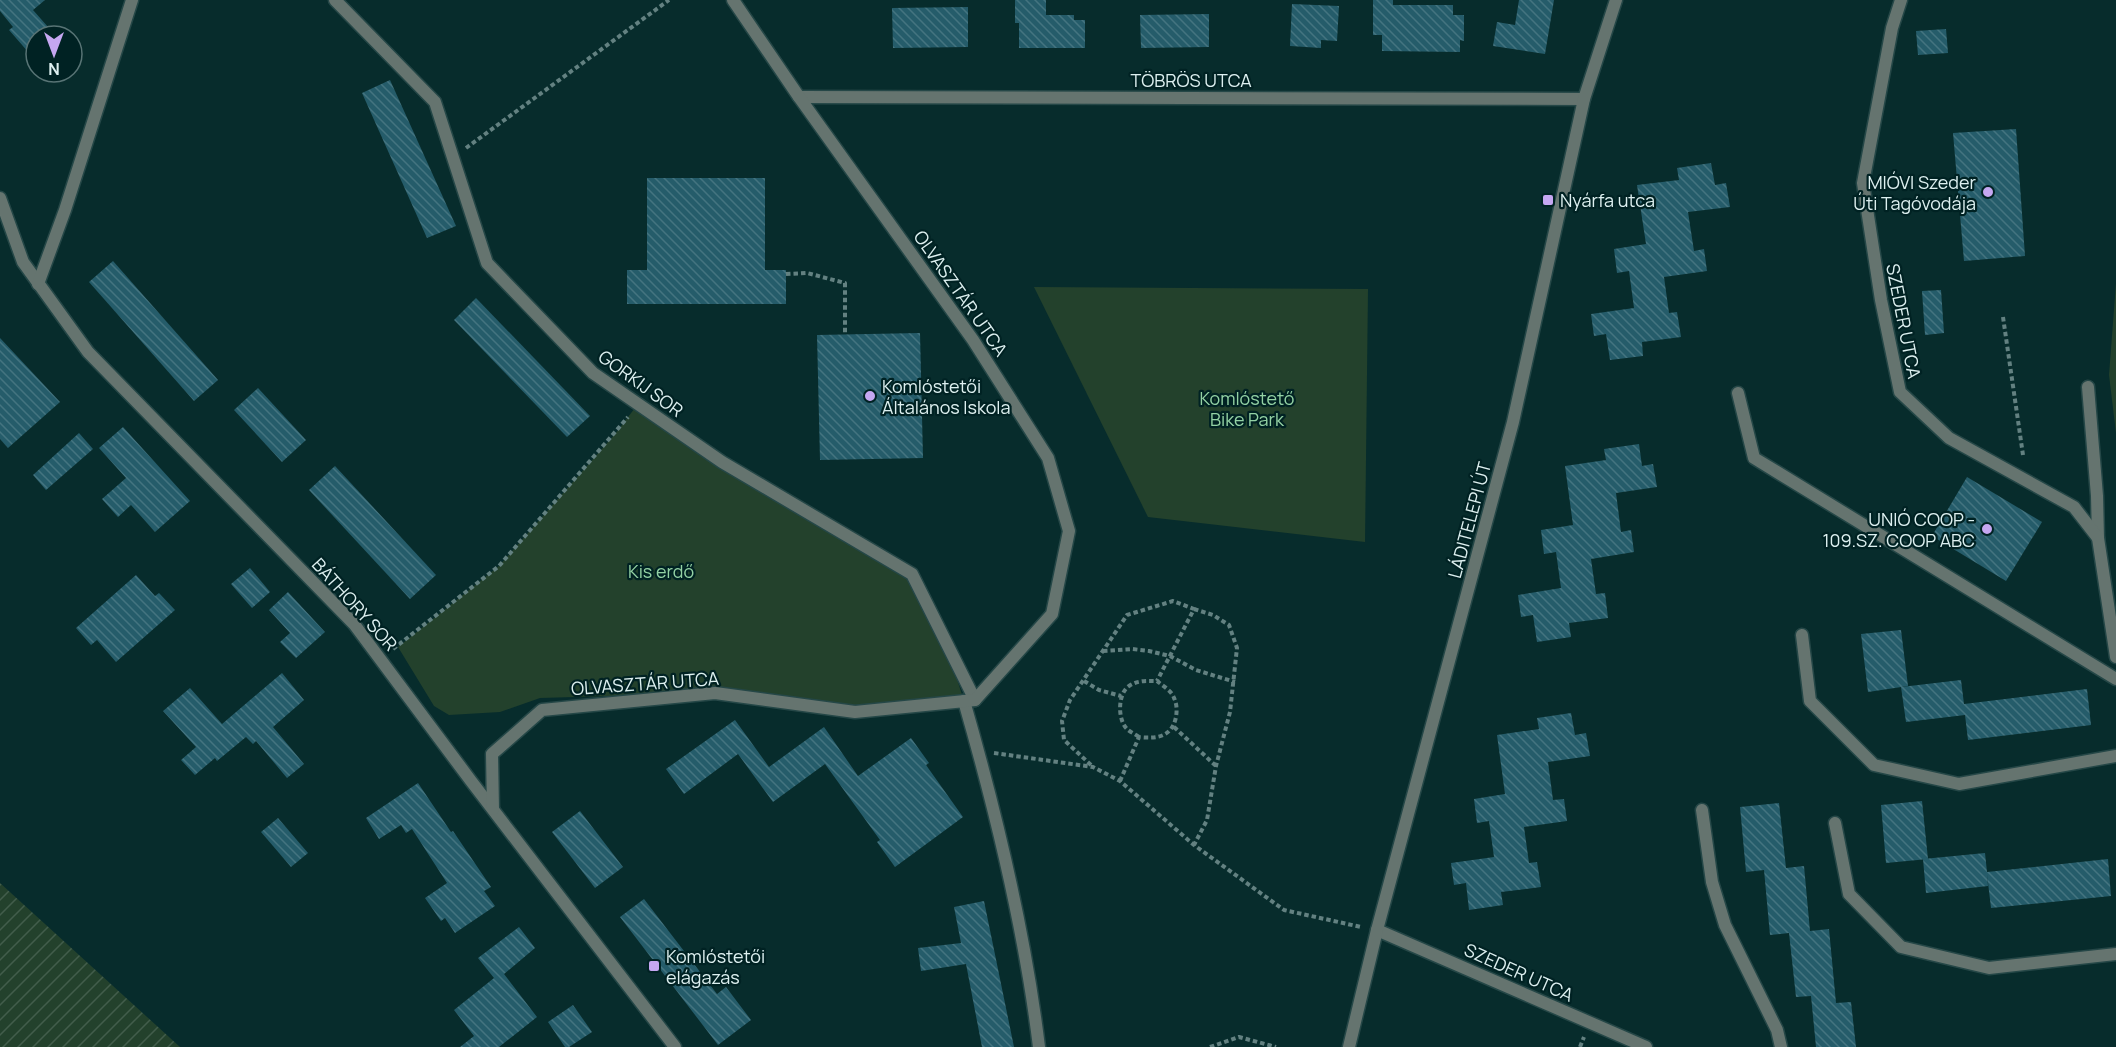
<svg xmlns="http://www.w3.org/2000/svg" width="2116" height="1047" font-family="Manrope,sans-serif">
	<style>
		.park { fill: #23412c }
		.garden { fill: url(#garden-furrows) }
		.building { fill: url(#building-back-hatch) }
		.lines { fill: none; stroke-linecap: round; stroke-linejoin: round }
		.lane-casing { stroke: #254747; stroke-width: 15 }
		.street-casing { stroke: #254747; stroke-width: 15 }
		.path { stroke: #638181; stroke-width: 4; stroke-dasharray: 4.5 3; stroke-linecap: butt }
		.lane { stroke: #65746f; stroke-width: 12 }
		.street { stroke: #65746f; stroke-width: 12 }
		.poi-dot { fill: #c5a7f1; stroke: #002223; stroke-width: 2 }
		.labels { text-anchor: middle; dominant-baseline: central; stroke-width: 4.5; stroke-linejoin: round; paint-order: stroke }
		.street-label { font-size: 18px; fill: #ddf0f0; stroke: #002223 }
		.poi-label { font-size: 18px; fill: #ddf0f0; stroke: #002223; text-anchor: start }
		.park-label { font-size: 18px; fill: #93d2a4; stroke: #002223 }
	</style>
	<defs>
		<pattern id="garden-furrows" width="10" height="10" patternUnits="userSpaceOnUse" patternTransform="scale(1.5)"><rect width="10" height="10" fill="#23412c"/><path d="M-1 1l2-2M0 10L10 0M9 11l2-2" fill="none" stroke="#425d4b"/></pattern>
		<pattern id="building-back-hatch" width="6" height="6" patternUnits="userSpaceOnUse" patternTransform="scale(1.5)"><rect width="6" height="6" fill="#255c6a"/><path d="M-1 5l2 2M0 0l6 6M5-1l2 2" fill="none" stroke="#447480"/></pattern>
	</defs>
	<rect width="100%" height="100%" fill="#072c2c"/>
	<g class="park">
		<polygon points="2116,283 2116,433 2109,375"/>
		<polygon points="1034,287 1368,289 1365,542 1148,517"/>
		<polygon points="638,404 912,574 941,629 964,701 855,712 715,693 540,698 500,712 449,715 434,706 398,647 499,566 615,434"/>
	</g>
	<polygon class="garden" points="0,883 180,1047 0,1047"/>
	<g class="building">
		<polygon points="0,0 45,0 33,10 56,36 36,36 36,61 9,30 13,27 0,11"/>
		<polygon points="1015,0 1046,0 1046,15 1074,15 1074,20 1085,20 1085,48 1019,48 1019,23 1015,23"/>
		<polygon points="1373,0 1393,0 1393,5 1453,5 1453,15 1464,15 1464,41 1460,40 1460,52 1382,51 1382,35 1373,35"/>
		<polygon points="1519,0 1554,0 1545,54 1493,46 1497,22 1515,25"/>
		<polygon points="1292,4 1339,6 1337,41 1321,40 1321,48 1290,46"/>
		<polygon points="968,7 968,47 893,48 892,8"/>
		<polygon points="1209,14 1209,47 1141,48 1140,15"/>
		<polygon points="1946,29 1948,53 1918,55 1916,31"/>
		<polygon points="390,80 456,226 427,238 362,93"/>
		<polygon points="2016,129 2025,256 1964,261 1953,133"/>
		<polygon points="1711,163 1715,185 1726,183 1730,207 1688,212 1694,251 1704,249 1707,271 1664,277 1669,313 1677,312 1681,337 1642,342 1643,356 1610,360 1606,334 1594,336 1591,314 1634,308 1629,271 1617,273 1614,249 1646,244 1637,185 1679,180 1677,168"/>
		<polygon points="647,178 765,178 765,270 786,270 786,304 627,304 627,270 647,270"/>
		<polygon points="113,261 218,380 194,401 89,282"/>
		<polygon points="1941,290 1944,333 1925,335 1922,291"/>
		<polygon points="476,298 590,416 567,437 454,320"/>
		<polygon points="920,333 923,458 820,460 817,335"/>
		<polygon points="0,338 60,402 8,448 0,439"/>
		<polygon points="258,388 306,440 282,462 234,410"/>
		<polygon points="123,427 190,501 155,532 131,505 118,517 102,499 126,478 99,448"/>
		<polygon points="79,433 93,449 46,490 33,475"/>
		<polygon points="1639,444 1642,466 1653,464 1657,487 1616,493 1621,532 1631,530 1634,552 1591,559 1596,594 1605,593 1608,618 1569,623 1571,637 1537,642 1533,615 1521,617 1518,595 1561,588 1556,552 1544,554 1541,530 1573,525 1565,466 1606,460 1604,449"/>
		<polygon points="335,466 436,575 410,599 309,490"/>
		<polygon points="1967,477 2042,522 2006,581 1932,536"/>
		<polygon points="250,568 270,592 252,608 231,584"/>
		<polygon points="136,575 155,596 159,593 175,610 116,662 97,640 91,645 76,628"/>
		<polygon points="288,592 325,632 296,658 280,642 290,633 269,610"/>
		<polygon points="1901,630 1908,686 1868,692 1861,634"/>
		<polygon points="282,673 304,700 273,727 304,764 287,778 256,741 253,744 246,737 217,761 215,758 195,775 181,760 196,747 163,711 190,688 222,724"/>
		<polygon points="1961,680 1964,704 2087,689 2091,725 1968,740 1965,715 1906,722 1901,687"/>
		<polygon points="1571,713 1575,735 1586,733 1590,756 1548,762 1553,800 1564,799 1567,821 1524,827 1529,863 1537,862 1541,887 1501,892 1503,905 1469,910 1466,883 1454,885 1451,863 1494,857 1489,821 1477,823 1474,799 1505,794 1497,735 1539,729 1537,718"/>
		<polygon points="735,720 769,767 824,727 858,776 911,738 929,763 926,765 963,817 895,867 877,842 880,840 825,764 773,802 738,754 684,794 666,769"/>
		<polygon points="418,783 451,832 453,831 491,887 484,891 495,906 455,933 445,918 441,921 425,898 447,883 412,829 406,833 401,825 379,839 366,818"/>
		<polygon points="1922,801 1928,859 1886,863 1881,805"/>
		<polygon points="1779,803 1786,868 1804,866 1810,931 1829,929 1836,1003 1851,1002 1856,1047 1816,1047 1811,996 1796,997 1789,933 1770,935 1764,870 1746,872 1740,807"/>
		<polygon points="580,811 623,867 595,888 552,832"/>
		<polygon points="278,818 308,853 291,867 261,832"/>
		<polygon points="1985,853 1987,872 2108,859 2111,896 1991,908 1987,874 1988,886 1926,893 1923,859"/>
		<polygon points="644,899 717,994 726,987 751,1020 718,1045 620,917"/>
		<polygon points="984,901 1014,1047 982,1047 966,964 921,971 918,948 961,943 954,907"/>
		<polygon points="519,927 535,948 504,974 537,1017 499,1047 460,1047 474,1036 454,1010 494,978 478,958"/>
		<polygon points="573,1005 592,1032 569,1047 565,1047 548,1022"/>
	</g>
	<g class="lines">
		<g class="lane-casing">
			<g id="lane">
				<polyline points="2088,387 2097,496 2098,538"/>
				<polyline points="1702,810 1712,882 1725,925 1777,1030 1781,1047"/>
			</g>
		</g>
		<g class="street-casing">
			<g id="street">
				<polyline points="335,0 435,102 487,263 593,373 722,462 912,574 975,700"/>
				<polyline points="1901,0 1892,28 1863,183 1881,300 1900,392 1949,438 2074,507 2098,538 2116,657"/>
				<polyline points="799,97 1584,99"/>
				<polyline points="0,198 23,262 88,352 354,624 471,781 675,1047"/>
				<polyline points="38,284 65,210 132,0"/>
				<polyline points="1738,393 1754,458 2116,679"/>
				<polyline points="1802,635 1810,701 1874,765 1959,784 2116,756"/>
				<path d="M964 701C996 812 1025 932 1039 1047"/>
				<polyline points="493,809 492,754 542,710 715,693 855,712 975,700 1052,614 1069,531 1048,458 973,340 799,97 733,0"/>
				<polyline points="1835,823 1849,894 1901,947 1989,968 2116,954"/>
				<polyline points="1377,930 1646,1047"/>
				<polyline points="1349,1047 1377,930 1513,422 1584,99 1616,0"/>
			</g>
		</g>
		<g class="path">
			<polyline points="466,148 669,0"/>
			<polyline points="786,274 807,273 845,283 845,334"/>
			<polyline points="2003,317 2023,455"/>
			<polyline points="1194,609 1213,615 1229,625 1237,648 1230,712 1216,766 1207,820 1194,845"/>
			<polyline points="393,649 499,566 628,417"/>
			<polyline points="1103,651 1132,649 1149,651 1170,656 1196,670 1235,682"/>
			<polyline points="1084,681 1099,690 1121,696"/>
			<polyline points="1174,727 1216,766"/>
			<polyline points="994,753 1093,767 1120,781 1194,845 1284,910 1361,927"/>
			<polyline points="1091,765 1064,740 1062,721 1070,700 1127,615 1173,601 1194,609 1157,681"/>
			<path d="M1120 781 1139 737C1157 739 1172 737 1176 717 1177 711 1177 704 1174 698 1172 691 1163 686 1157 681 1147 681 1138 680 1129 686 1118 693 1117 719 1127 729 1130 732 1135 734 1139 737"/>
			<polyline points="1210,1047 1239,1037 1276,1047"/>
			<polyline points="1580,1047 1584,1037"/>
		</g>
		<use href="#lane" class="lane"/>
		<use href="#street" class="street"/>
	</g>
	<g class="poi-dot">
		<circle cx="1988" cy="192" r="6"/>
		<rect x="1542" y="194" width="12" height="12" rx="3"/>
		<circle cx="870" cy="396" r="6"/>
		<circle cx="1987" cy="529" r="6"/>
		<rect x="648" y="960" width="12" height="12" rx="3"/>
	</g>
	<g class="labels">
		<g class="street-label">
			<text x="1191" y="80">TÖBRÖS UTCA</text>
			<text transform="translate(961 293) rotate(55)">OLVASZTÁR UTCA</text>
			<text transform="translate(1904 321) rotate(79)">SZEDER UTCA</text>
			<text transform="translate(641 383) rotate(36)">GORKIJ SOR</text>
			<text transform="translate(1469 520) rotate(-75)">LÁDITELEPI ÚT</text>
			<text transform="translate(355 604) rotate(48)">BÁTHORY SOR</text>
			<text transform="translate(645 683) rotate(-4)">OLVASZTÁR UTCA</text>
			<text transform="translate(1519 972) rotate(24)">SZEDER UTCA</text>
		</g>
		<g class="poi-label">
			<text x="1976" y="182" text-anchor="end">MIÓVI Szeder<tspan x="1976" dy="21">Úti Tagóvodája</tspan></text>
			<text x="1560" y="200">Nyárfa utca</text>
			<text x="882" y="386">Komlóstetői<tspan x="882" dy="21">Általános Iskola</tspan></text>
			<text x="1975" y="519" text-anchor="end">UNIÓ COOP -<tspan x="1975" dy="21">109.SZ. COOP ABC</tspan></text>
			<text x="666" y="956">Komlóstetői<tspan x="666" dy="21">elágazás</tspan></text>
		</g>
		<g class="park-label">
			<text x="1247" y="398">Komlóstető<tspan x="1247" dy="21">Bike Park</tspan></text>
			<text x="661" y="571">Kis erdő</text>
		</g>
	</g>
	<g transform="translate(54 54) rotate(180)"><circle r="28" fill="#002223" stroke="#587475" stroke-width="1.5"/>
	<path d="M0-4.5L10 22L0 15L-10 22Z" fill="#c5a7f1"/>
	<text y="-9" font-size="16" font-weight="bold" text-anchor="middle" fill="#ddf0f0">N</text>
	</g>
</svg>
